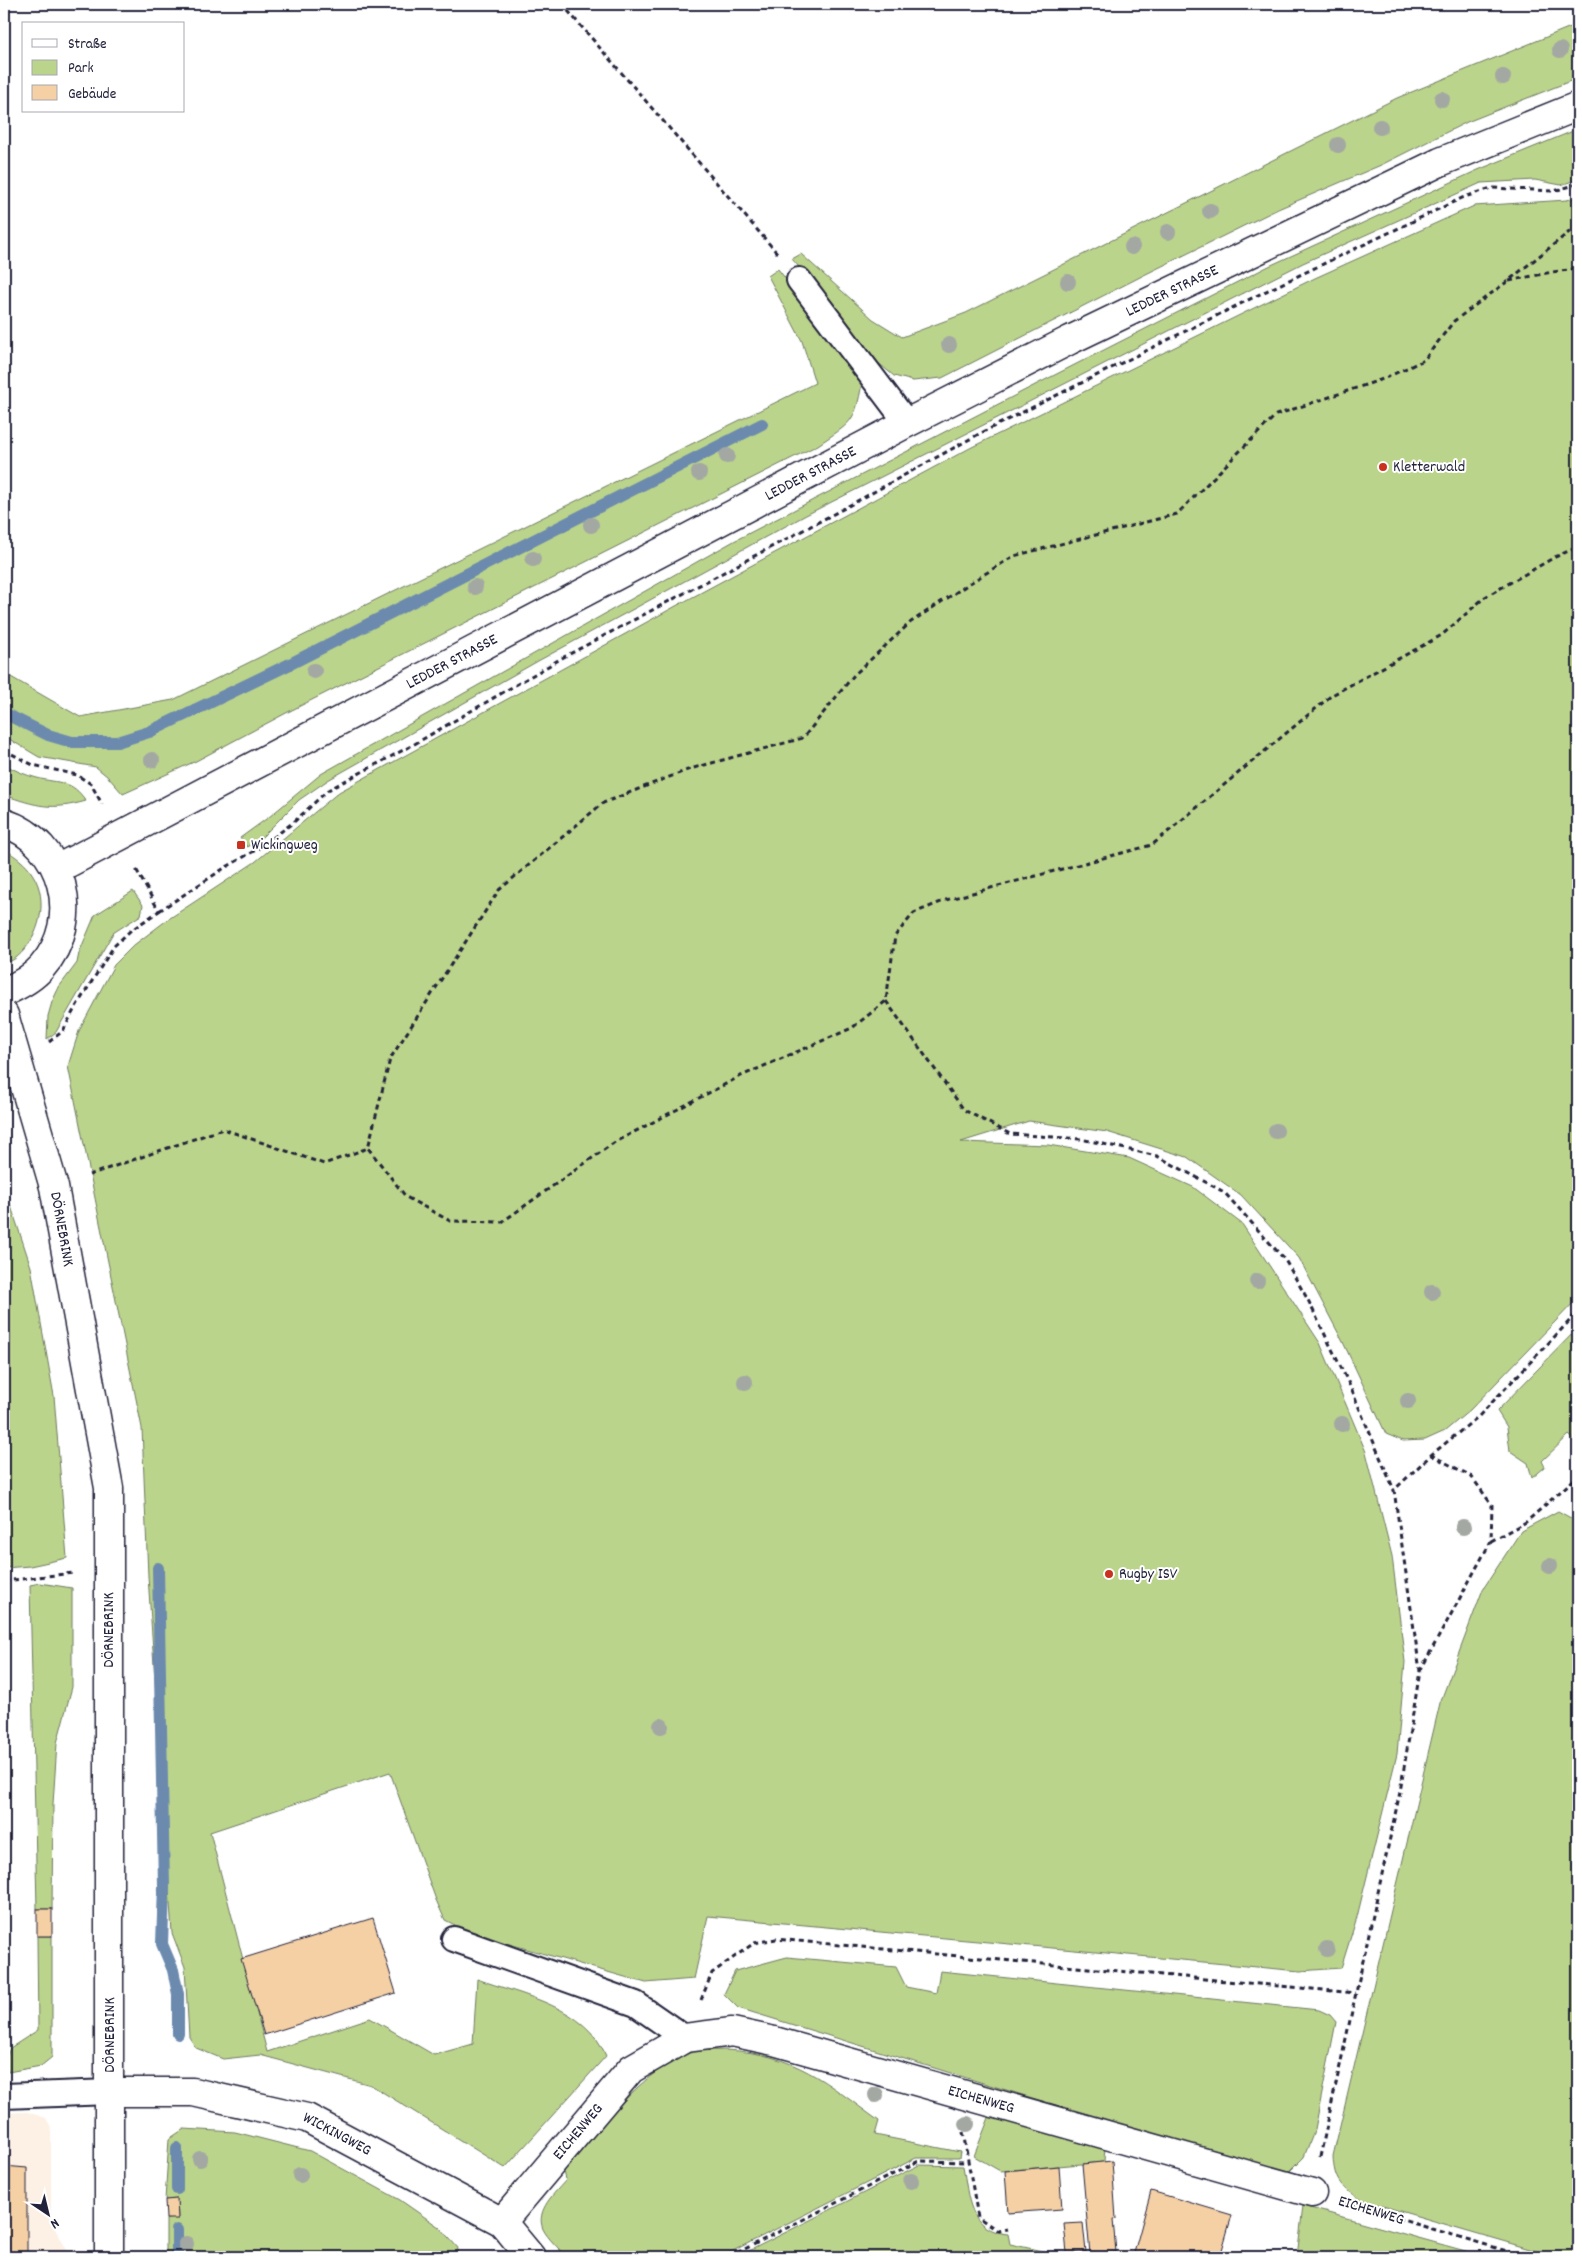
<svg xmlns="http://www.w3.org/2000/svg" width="1582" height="2261" font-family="Dekko,sans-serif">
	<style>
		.built { fill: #fcf1e4 }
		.green { fill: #bbd48b; stroke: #6e7b63 }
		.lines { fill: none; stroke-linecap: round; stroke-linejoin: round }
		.stream { stroke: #6c8aae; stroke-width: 12 }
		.building { fill: #f5d0a5; stroke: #22223b }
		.service-casing { stroke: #22223b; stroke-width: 28 }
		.minor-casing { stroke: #22223b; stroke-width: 31 }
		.secondary-casing { stroke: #22223b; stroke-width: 31 }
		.path { stroke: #22223b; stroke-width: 3; stroke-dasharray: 5 4; stroke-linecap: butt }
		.service { stroke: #fff; stroke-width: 24 }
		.minor { stroke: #fff; stroke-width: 28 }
		.secondary { stroke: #fff; stroke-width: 28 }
		.tree { fill: #a3a8a3 }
		.poi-dot { fill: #c8321e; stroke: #fff; stroke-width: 2 }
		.labels { text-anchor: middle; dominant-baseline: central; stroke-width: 4; stroke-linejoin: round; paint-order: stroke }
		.street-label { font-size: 16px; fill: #22223b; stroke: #fff }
		.poi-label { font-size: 16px; fill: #22223b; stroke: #fff; text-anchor: start }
	</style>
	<rect width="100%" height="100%" fill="#fff"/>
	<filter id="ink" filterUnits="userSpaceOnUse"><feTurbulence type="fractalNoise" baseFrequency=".02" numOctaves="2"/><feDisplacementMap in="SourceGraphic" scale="10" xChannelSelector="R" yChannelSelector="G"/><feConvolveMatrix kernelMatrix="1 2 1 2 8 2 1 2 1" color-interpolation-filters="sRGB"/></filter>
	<g filter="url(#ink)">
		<polygon class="built" points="27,2112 46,2118 51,2127 51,2222 66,2248 67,2257 4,2257 4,2113"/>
		<g class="green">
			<polygon points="1578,24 1578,78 1467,122 1381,165 1278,209 1146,274 942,378 913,381 894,376 876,361 834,307 792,259 801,254 873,319 902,337 966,313 1397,98"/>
			<polygon points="1578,129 1578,179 1561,185 1535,180 1481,183 1303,263 806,515 538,661 328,780 299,800 262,837 247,847 240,838 269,817 321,774 734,541 1041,382 1267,267 1478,170"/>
			<path d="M1578 197V1298L1470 1410 1445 1431 1425 1440 1403 1441 1386 1434 1343 1342 1299 1258 1241 1195 1187 1157 1107 1132 1029 1121 961 1142 1048 1145 1129 1158 1193 1187 1242 1224 1320 1343 1366 1452 1392 1556 1405 1662 1397 1754 1357 1917 1341 1968 1300 1971 708 1916 694 1979 646 1983 471 1933 445 1920 436 1900 390 1772 210 1832 267 2052 370 2018 434 2055 473 2044 477 1979C522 1995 587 2007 606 2056L505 2168 371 2085 260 2055 223 2059 196 2048 189 2037 185 1967 172 1933 148 1576 142 1428 68 1066 79 1031 114 965 134 945 167 920 255 862 339 792 676 606 970 448 1315 278 1474 206 1567 200Z"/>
			<path d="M778 269 844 354 862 383C855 424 850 423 818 445L290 711 196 761 123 794 108 777 96 767 39 757 4 736V673L80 717 173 700 815 383 802 341 768 276Z"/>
			<path d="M4 764C14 770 25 775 37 778 60 784 71 779 86 801 51 811 37 806 4 795Z"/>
			<path d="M4 849C15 856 26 863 33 875 49 900 40 938 17 957 14 960 8 962 4 965Z"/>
			<polygon points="133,891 143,905 141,915 113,933 56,1032 47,1039 48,1016 52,1002 59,987 77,963 79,953 95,915"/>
			<polygon points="4,1185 31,1267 54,1396 67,1558 30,1566 4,1568"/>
			<polygon points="1578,1328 1578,1443 1569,1435 1542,1461 1545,1467 1532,1478 1528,1463 1510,1451 1507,1427 1497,1411"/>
			<path d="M1558 1511 1578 1522V2257H1557L1359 2199C1340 2186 1334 2180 1333 2156L1440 1703 1483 1589 1521 1531Z"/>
			<polygon points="40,1583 72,1588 72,1687 57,1743 53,1804 52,1909 37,1909 30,1585"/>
			<polygon points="37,1936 52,1936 52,2057 41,2066 8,2072 4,2063 10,2048 38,2030"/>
			<polygon points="787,1957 896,1967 906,1987 936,1993 940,1971 1319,2010 1330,2015 1336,2022 1315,2129 1304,2157 1290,2171 1271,2171 738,2008 724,1994 735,1971"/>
			<path d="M726 2050C796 2054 825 2082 879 2121L875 2135 960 2152 959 2158H916L721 2257H566C559 2248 548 2239 543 2229 535 2210 555 2193 566 2180L564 2171C599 2130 643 2067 695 2051 704 2049 716 2051 726 2050Z"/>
			<polygon points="992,2110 1105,2146 1104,2162 1000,2171 974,2156"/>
			<polygon points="184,2129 235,2132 310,2151 400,2200 439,2227 458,2248 456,2257 166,2257 166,2219 178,2218 177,2199 165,2200 169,2139"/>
			<path d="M919 2165 963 2166C969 2198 968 2231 1008 2234L1010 2244 1056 2254 1057 2257H737Z"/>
			<polygon points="1303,2206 1487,2257 1297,2257"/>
		</g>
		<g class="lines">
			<g class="stream">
				<polyline points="4,713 48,735 72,742 117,742 149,732 290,664 762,424"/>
				<polyline points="158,1568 164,1886 162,1944 173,1970 178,1994 178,2034"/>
				<polyline points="177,2148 177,2189"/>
				<polyline points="177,2230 177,2257"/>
			</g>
		</g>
		<g class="building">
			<rect x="37" y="1909" width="15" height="27"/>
			<polygon points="373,1918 396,1993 264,2035 241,1959"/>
			<polygon points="1112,2161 1116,2219 1113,2220 1116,2252 1090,2254 1082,2164"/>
			<polygon points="4,2166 27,2168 27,2254 4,2253"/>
			<polygon points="1059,2166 1062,2209 1008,2213 1005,2171"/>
			<polygon points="1151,2191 1232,2215 1220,2257 1148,2257 1134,2253"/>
			<polygon points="177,2199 178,2219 166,2219 165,2200"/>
			<polygon points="1083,2223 1086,2252 1067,2253 1064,2224"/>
			<polygon points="1135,2254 1148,2257 1134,2257"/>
		</g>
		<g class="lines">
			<g class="service-casing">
				<g id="service">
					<polyline points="799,280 907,423"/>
					<polyline points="454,1939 636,2004 685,2038"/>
					<polyline points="4,2096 110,2092"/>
				</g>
			</g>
			<g class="minor-casing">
				<g id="minor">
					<path id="s1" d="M4 1015 54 1187 109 1488V2257"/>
					<path id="s2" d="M110 2092H193L307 2118 502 2222 531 2257"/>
					<path id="s3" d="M502 2222 631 2069 685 2038 732 2032 774 2041 1312 2193"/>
				</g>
			</g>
			<g class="secondary-casing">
				<g id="secondary">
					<path d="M4 823C64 842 84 920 42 967 32 979 18 986 4 992"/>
					<path id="s4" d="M57 869 907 423 1070 340 1440 162 1578 106"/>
				</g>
			</g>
			<g class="path">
				<polyline points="562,4 778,254"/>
				<polyline points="1578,225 1508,281 1454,321 1424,360 1383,379 1276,415 1177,514 1014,556 970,583 911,622 854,675 803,738 690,769 603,803 499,890 390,1059 368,1148 406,1197 450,1221 502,1222 615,1142 741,1076 852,1028 886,1001 895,936 914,913 946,900 1152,845 1332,695 1442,635 1485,597 1555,557 1578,547"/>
				<polyline points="1509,281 1552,272 1578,269"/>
				<polyline points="4,750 33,765 77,775 91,784 102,804"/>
				<polyline points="159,911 223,869 261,847 295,821 328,790 411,746 562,658 841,510 979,434 1262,293 1462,198 1491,188 1554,191 1578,184"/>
				<polyline points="886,1001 964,1110 1010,1134 1081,1139 1157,1156 1224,1192 1285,1260 1308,1300 1349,1384 1394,1490"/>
				<polyline points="49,1042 63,1031 74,1010 114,946 130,931 159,911 136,869"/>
				<polyline points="89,1175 223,1129 324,1164 368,1148"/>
				<polyline points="1491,1541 1526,1522 1578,1476"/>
				<polyline points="4,1581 73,1573"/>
				<polyline points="1420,1671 1491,1541 1492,1505 1471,1476 1431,1455"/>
				<polyline points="701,2000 712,1973 754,1943 776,1939 1355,1993"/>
				<polyline points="963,2132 978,2217 998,2231 1007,2229"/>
				<polyline points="1320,2157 1400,1792 1420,1671 1394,1490 1431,1455 1479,1416 1578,1312"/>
				<polyline points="1345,2203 1527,2257"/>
				<polyline points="729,2257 919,2161 968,2162"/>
			</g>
			<use href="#service" class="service"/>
			<use href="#minor" class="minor"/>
			<use href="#secondary" class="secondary"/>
		</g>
		<g class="tree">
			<circle cx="1560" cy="50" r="8"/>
			<circle cx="1503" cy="77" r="8"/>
			<circle cx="1442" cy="99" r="8"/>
			<circle cx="1380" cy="127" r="8"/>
			<circle cx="1338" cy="145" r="8"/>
			<circle cx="1210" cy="211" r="8"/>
			<circle cx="1168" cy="232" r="8"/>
			<circle cx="1132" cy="247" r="8"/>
			<circle cx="1068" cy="282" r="8"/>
			<circle cx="949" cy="345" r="8"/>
			<circle cx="727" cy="456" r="8"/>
			<circle cx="699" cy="473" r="8"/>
			<circle cx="591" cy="525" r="8"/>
			<circle cx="533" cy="559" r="8"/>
			<circle cx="475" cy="587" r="8"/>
			<circle cx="314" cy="671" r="8"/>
			<circle cx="152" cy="760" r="8"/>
			<circle cx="1276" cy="1131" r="8"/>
			<circle cx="1257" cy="1281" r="8"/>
			<circle cx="1432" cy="1292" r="8"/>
			<circle cx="745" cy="1382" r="8"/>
			<circle cx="1408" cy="1401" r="8"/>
			<circle cx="1342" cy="1424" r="8"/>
			<circle cx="1463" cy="1527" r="8"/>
			<circle cx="1550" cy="1566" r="8"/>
			<circle cx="661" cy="1726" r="8"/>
			<circle cx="1327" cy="1949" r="8"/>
			<circle cx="876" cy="2095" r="8"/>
			<circle cx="967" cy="2124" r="8"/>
			<circle cx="200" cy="2159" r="8"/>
			<circle cx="300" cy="2175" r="8"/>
			<circle cx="911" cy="2181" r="8"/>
			<circle cx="186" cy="2244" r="8"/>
		</g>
	</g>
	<g class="poi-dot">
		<circle cx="1383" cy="467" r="5"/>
		<rect x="236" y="840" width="10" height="10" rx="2.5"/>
		<circle cx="1109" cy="1574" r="5"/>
	</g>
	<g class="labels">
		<g class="street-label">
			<text stroke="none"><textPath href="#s4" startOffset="1256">LEDDER STRASSE</textPath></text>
			<text stroke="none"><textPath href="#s4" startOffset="851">LEDDER STRASSE</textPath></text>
			<text stroke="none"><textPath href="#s4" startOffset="446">LEDDER STRASSE</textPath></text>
			<text stroke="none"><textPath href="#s1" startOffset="222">DÖRNEBRINK</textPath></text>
			<text transform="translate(109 1630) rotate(-90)">DÖRNEBRINK</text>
			<text transform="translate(110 2035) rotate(-90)">DÖRNEBRINK</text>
			<text stroke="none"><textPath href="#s3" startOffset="568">EICHENWEG</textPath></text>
			<text stroke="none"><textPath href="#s3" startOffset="118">EICHENWEG</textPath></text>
			<text stroke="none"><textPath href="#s2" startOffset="234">WICKINGWEG</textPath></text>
			<text transform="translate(1371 2211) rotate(17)">EICHENWEG</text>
		</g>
		<g class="poi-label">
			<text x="1393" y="467">Kletterwald</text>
			<text x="251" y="845">Wickingweg</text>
			<text x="1119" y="1574">Rugby ISV</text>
		</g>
	</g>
	<rect width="1582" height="2261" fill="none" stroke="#fff" stroke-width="20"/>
	<rect x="10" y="10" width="1562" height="2241" fill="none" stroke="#22223b" stroke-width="2" filter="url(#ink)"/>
	<rect x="22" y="22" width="162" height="90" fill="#ffffff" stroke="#a7a7b1"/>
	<rect x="32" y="39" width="25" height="8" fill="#ffffff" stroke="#a7a7b1"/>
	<text x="68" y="48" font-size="15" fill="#22223b">Straße</text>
	<rect x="32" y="60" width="25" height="15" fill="#bbd48b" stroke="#a7a7b1"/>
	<text x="68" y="72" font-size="15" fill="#22223b">Park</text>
	<rect x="32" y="85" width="25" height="15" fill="#f5d0a5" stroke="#a7a7b1"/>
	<text x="68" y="98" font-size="15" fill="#22223b">Gebäude</text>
	<g transform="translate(48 2214) rotate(145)" stroke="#ffffff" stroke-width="4" paint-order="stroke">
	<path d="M0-4L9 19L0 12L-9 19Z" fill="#22223b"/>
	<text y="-8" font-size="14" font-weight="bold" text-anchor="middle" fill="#22223b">N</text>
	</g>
</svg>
